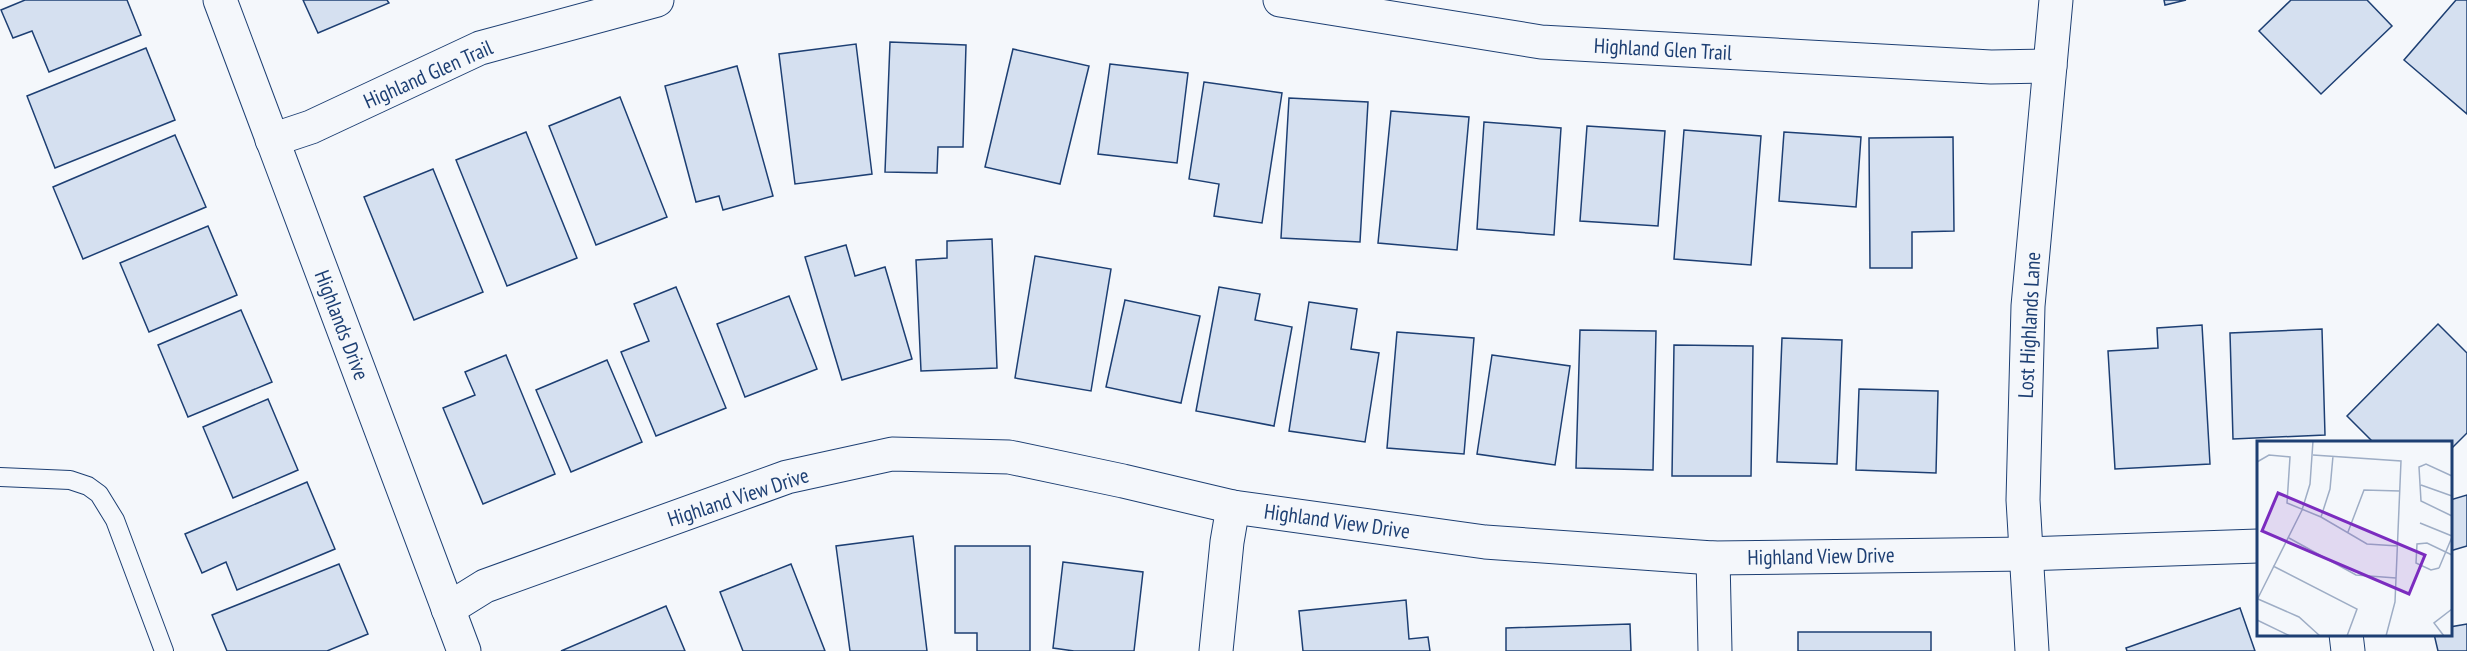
<svg xmlns="http://www.w3.org/2000/svg" width="2467" height="651" font-family="'PT Sans Narrow',sans-serif">
	<style>
		.building { fill: #d5e0f0; stroke: #1d3f73; stroke-width: 1.5 }
		.lines { fill: none; stroke-linecap: round; stroke-linejoin: round }
		.lane-casing { stroke: #1d3f73; stroke-width: 20 }
		.street-casing { stroke: #1d3f73; stroke-width: 35 }
		.lane { stroke: #f4f7fb; stroke-width: 18 }
		.street { stroke: #f4f7fb; stroke-width: 33 }
		.labels { text-anchor: middle; dominant-baseline: central; stroke-width: 4.5; stroke-linejoin: round; paint-order: stroke }
		.street-label { font-size: 21px; fill: #1d3f73; stroke: #f4f7fb }
		.inset-road { fill: none; stroke: #9eadc5; stroke-width: 1.5 }
		.view { fill: #7b2cbf; fill-opacity: 0.15; stroke: #7b2cbf; stroke-width: 3 }
		.inset-edge { fill: none; stroke: #1d3f73; stroke-width: 3 }
	</style>
	<rect width="100%" height="100%" fill="#f4f7fb"/>
	<g class="building">
		<polygon points="25,0 127,0 141,35 49,72 32,31 13,38 1,10"/>
		<polygon points="303,0 387,0 389,3 318,33"/>
		<polygon points="2164,0 2186,0 2165,5"/>
		<polygon points="2291,0 2367,0 2392,26 2321,94 2259,31"/>
		<polygon points="2456,0 2467,0 2467,114 2404,60"/>
		<polygon points="890,42 966,45 963,147 938,147 937,173 885,172"/>
		<polygon points="856,44 872,174 795,184 779,54"/>
		<polygon points="146,48 175,120 55,168 27,96"/>
		<polygon points="1013,49 1089,66 1060,184 985,167"/>
		<polygon points="1110,64 1188,73 1177,163 1098,154"/>
		<polygon points="737,66 773,196 723,210 719,196 696,202 665,86"/>
		<polygon points="1204,82 1282,93 1262,223 1214,216 1219,184 1189,179"/>
		<polygon points="620,97 667,217 596,245 549,126"/>
		<polygon points="1289,98 1368,102 1360,242 1281,238"/>
		<polygon points="1391,111 1469,117 1457,250 1378,243"/>
		<polygon points="1484,122 1561,128 1554,235 1477,229"/>
		<polygon points="1587,126 1665,131 1658,226 1580,221"/>
		<polygon points="1684,130 1761,136 1751,265 1674,259"/>
		<polygon points="526,132 577,258 507,286 456,160"/>
		<polygon points="1784,132 1861,137 1856,207 1779,201"/>
		<polygon points="175,135 206,207 83,259 53,187"/>
		<polygon points="1953,137 1954,231 1912,232 1912,268 1870,268 1869,138"/>
		<polygon points="433,169 483,292 414,320 364,197"/>
		<polygon points="208,226 237,295 149,332 120,263"/>
		<polygon points="992,239 997,368 921,371 916,260 947,258 947,241"/>
		<polygon points="846,245 855,276 885,267 912,359 842,380 805,257"/>
		<polygon points="1035,256 1111,269 1091,391 1015,378"/>
		<polygon points="676,287 726,408 656,436 621,352 649,341 634,304"/>
		<polygon points="1219,287 1260,294 1255,320 1292,327 1274,426 1196,411"/>
		<polygon points="789,296 817,369 745,397 717,324"/>
		<polygon points="1125,300 1200,316 1181,403 1106,387"/>
		<polygon points="1309,302 1357,309 1351,349 1379,353 1365,442 1289,431"/>
		<polygon points="241,310 272,382 188,417 158,345"/>
		<polygon points="2438,324 2467,353 2467,433 2450,450 2450,442 2373,442 2347,416"/>
		<polygon points="2202,325 2210,464 2115,469 2108,351 2158,348 2157,328"/>
		<polygon points="2322,329 2325,435 2233,439 2230,333"/>
		<polygon points="1580,330 1656,331 1653,470 1576,468"/>
		<polygon points="1397,332 1474,338 1464,454 1387,448"/>
		<polygon points="1782,338 1842,340 1837,464 1777,462"/>
		<polygon points="1674,345 1753,346 1751,476 1672,476"/>
		<polygon points="506,355 555,474 483,504 443,408 475,395 465,372"/>
		<polygon points="1492,355 1570,366 1555,465 1477,454"/>
		<polygon points="607,360 642,442 571,472 536,390"/>
		<polygon points="1859,389 1938,391 1936,473 1856,470"/>
		<polygon points="268,399 298,470 233,498 203,427"/>
		<polygon points="307,482 335,549 237,590 226,562 202,573 185,534"/>
		<polygon points="2467,495 2467,546 2450,551 2450,500"/>
		<polygon points="913,536 927,651 850,651 836,546"/>
		<polygon points="955,546 1030,546 1030,651 977,651 977,633 955,633"/>
		<polygon points="1063,562 1143,572 1134,651 1074,651 1053,648"/>
		<polygon points="339,564 368,634 327,651 227,651 212,615"/>
		<polygon points="791,564 825,651 743,651 720,592"/>
		<polygon points="1406,600 1409,639 1428,637 1430,651 1303,651 1299,611"/>
		<polygon points="666,606 685,651 561,651"/>
		<polygon points="2240,608 2255,651 2127,651 2126,648"/>
		<polygon points="1630,624 1631,651 1506,651 1506,628"/>
		<polygon points="2467,624 2467,651 2438,651 2434,634 2450,634 2450,627"/>
		<rect x="1798" y="632" width="133" height="19"/>
	</g>
	<g class="lines">
		<g class="lane-casing">
			<polyline id="lane" points="0,477 70,480 88,486 99,494 115,520 164,651"/>
		</g>
		<g class="street-casing">
			<g id="street">
				<polyline points="220,0 464,651"/>
				<polyline points="1280,0 1541,42 1991,67 2050,66"/>
				<polyline points="272,140 311,127 480,48 657,0"/>
				<polyline points="1713,558 1715,651"/>
				<polyline points="448,609 485,586 787,477 892,454 1009,457 1123,481 1233,507 1485,542 1713,558 2026,554 2258,546"/>
				<polyline points="2346,634 2348,651"/>
				<polyline points="1216,651 1227,542 1233,507"/>
				<polyline points="2032,651 2023,500 2028,306 2056,0"/>
			</g>
		</g>
		<use href="#lane" class="lane"/>
		<use href="#street" class="street"/>
	</g>
	<g class="labels">
		<g class="street-label">
			<text transform="translate(1663 49) rotate(3)">Highland Glen Trail</text>
			<text transform="translate(428 74) rotate(-24)">Highland Glen Trail</text>
			<text transform="translate(342 325) rotate(69)">Highlands Drive</text>
			<text transform="translate(2029 325) rotate(-87)">Lost Highlands Lane</text>
			<text transform="translate(738 497) rotate(-18)">Highland View Drive</text>
			<text transform="translate(1337 521) rotate(8)">Highland View Drive</text>
			<text transform="translate(1821 556) rotate(-1)">Highland View Drive</text>
		</g>
	</g>
	<g transform="translate(2257 441)">
		<rect width="195" height="195" fill="#f4f7fb"/>
		<path class="inset-road" d="M56 14 144 20 138 161 129 195M0 21 12 14 33 16 30 62 64 76 110 103 141 105M195 35 169 23 162 26 164 60 195 75M164 44 195 55M64 76 73 48 76 15M163 82 195 95M91 91 107 49 143 50M32 97 99 134 139 137M16 125 100 168 90 195M182 127 174 129 159 122 160 103 170 102 195 114M182 127 195 96M1 158 42 176 63 195M0 159 45 69 53 43 56 0M0 179 33 195M187 195 177 182 195 168"/>
		<path class="view" d="M21 52 168 114 152 153 5 90Z"/>
		<rect width="195" height="195" class="inset-edge"/>
	</g>
</svg>
